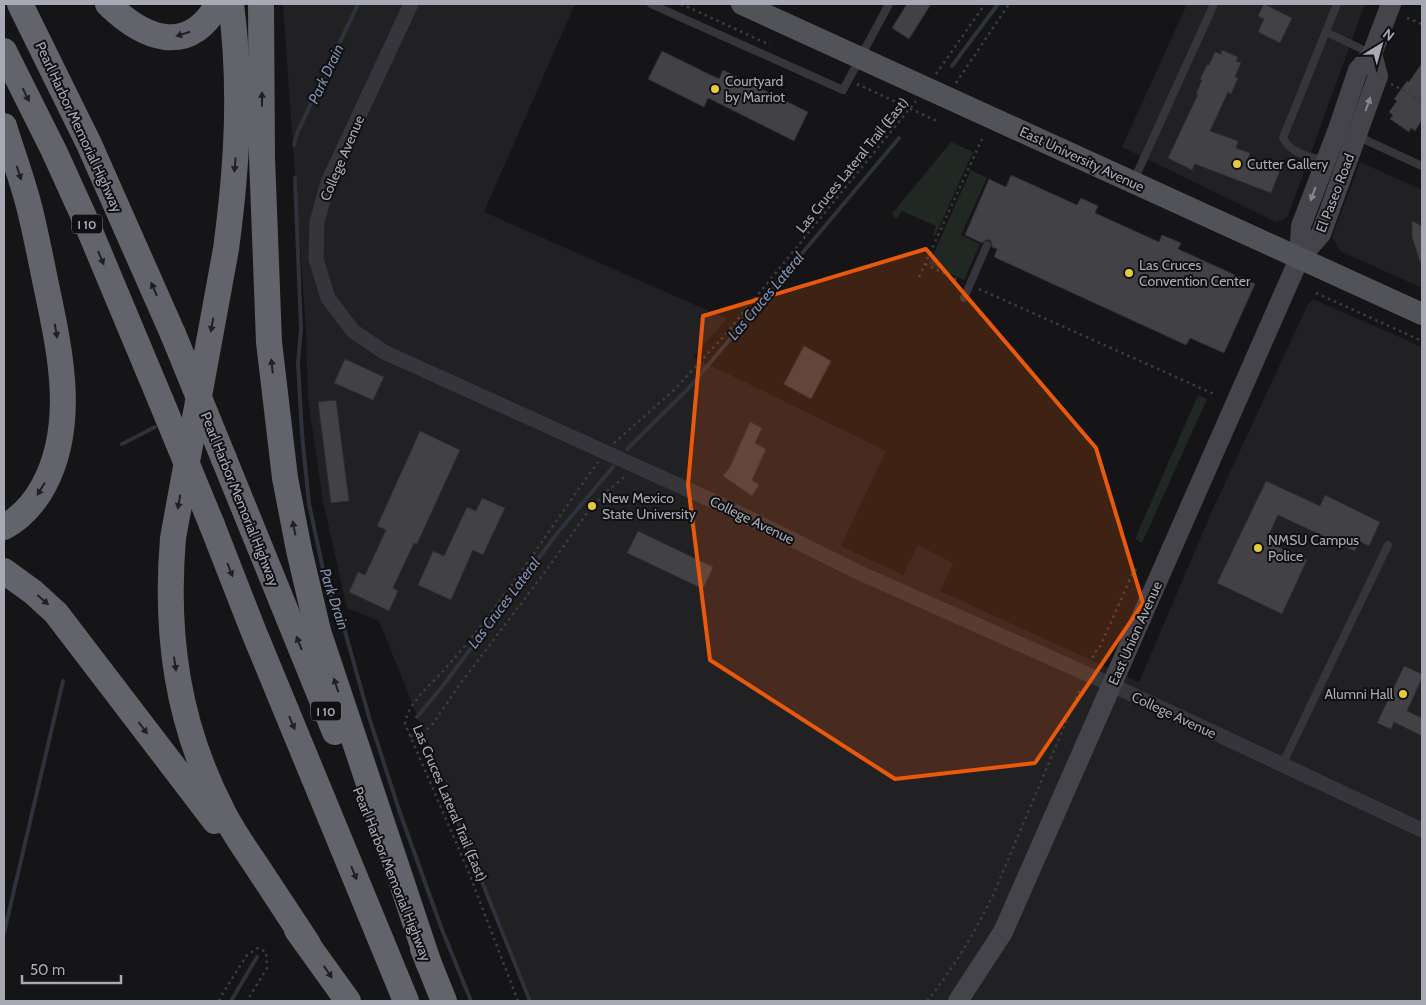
<svg xmlns="http://www.w3.org/2000/svg" width="1426" height="1005" font-family="Cabin,sans-serif">
	<style>
		.built { fill: #212023 }
		.green { fill: #212823 }
		.lines { fill: none; stroke-linecap: round; stroke-linejoin: round }
		.stream { stroke: #2d323b; stroke-width: 4 }
		.building { fill: #414146; stroke: #2f2e32 }
		.path { stroke: #3c3c41; stroke-width: 2.5; stroke-dasharray: 2.5 4; stroke-linecap: butt }
		.lane { stroke: #36353b; stroke-width: 8 }
		.street { stroke: #36353b; stroke-width: 15 }
		.secondary { stroke: #44444a; stroke-width: 20 }
		.primary { stroke: #525259; stroke-width: 22 }
		.highway { stroke: #62636b; stroke-width: 26 }
		.highway-bridge { stroke: #62636b; stroke-width: 26 }
		.oneway { fill: #202023 }
		.oneway2 { fill: #848690 }
		.marked { fill: #e8590c; fill-opacity: 0.2; stroke: #e8590c; stroke-width: 4; stroke-linejoin: round }
		.poi-dot { fill: #e6cc3c; stroke: #100f11; stroke-width: 2 }
		.labels { text-anchor: middle; dominant-baseline: central; stroke-width: 4; stroke-linejoin: round; paint-order: stroke }
		.shield { fill: #100f11; stroke: #7a7b84; stroke-width: 1 }
		.shield-label { font-size: 12px; font-weight: bold; fill: #a7a9b5 }
		.poi-label { font-size: 14px; fill: #a7a9b5; stroke: #100f11; text-anchor: start }
		.street-label { font-size: 14px; fill: #a7a9b5; stroke: #100f11 }
		.water-label { font-size: 15px; font-style: italic; fill: #8090ae; stroke: #100f11 }
	</style>
	<rect width="100%" height="100%" fill="#151416"/>
	<g class="built">
		<polygon points="283,4 575,4 484,212 727,319 693,357 886,451 841,546 903,575 918,545 953,563 940,591 1139,682 1212,511 1308,304 1313,299 1422,347 1422,1001 532,1001 379,621 347,608 323,501 308,399 306,331"/>
		<polygon points="1187,4 1365,4 1288,216 1283,220 1276,222 1122,147"/>
		<polygon points="1360,162 1422,190 1422,288 1340,251 1332,237"/>
	</g>
	<g class="green">
		<polygon points="951,142 973,152 935,236 933,235 936,226 902,211 896,219 892,214"/>
		<polygon points="971,170 987,178 961,235 980,244 964,280 929,264"/>
		<polygon points="1198,395 1207,399 1142,543 1135,539"/>
	</g>
	<g class="lines">
		<g class="stream">
			<polyline points="952,66 998,4"/>
			<polyline points="294,145 298,131 358,4"/>
			<polyline points="295,178 301,329 298,363 302,434 309,504 326,583 344,628 369,717 399,810 441,927 471,1001"/>
			<polyline points="122,444 155,427"/>
			<polyline points="627,449 688,389 899,138"/>
			<polyline points="417,717 442,687 559,531 613,467"/>
			<polyline points="458,822 530,1001"/>
			<polyline points="4,933 63,681"/>
			<polyline points="231,1001 257,957"/>
		</g>
	</g>
	<g class="building">
		<polygon points="907,4 931,4 909,39 892,28"/>
		<polygon points="1264,4 1292,18 1280,43 1258,32 1264,19 1258,16"/>
		<polygon points="1222,50 1238,57 1236,61 1241,63 1235,77 1238,78 1231,94 1228,92 1210,131 1238,141 1236,148 1250,153 1248,159 1280,170 1271,193 1195,164 1192,170 1168,158 1198,94 1196,94 1202,80 1200,79 1207,65 1209,65 1215,52 1221,54"/>
		<polygon points="662,51 719,79 723,70 808,112 794,141 708,98 704,107 648,79"/>
		<polygon points="1422,63 1422,120 1415,131 1411,128 1409,132 1390,119 1393,115 1389,112 1397,101 1394,99 1407,81 1409,82"/>
		<polygon points="1011,175 1077,205 1081,198 1098,206 1095,213 1159,242 1162,235 1181,243 1178,249 1255,284 1224,353 1190,338 1186,345 994,257 997,249 992,247 992,244 990,240 986,240 982,243 965,235 989,179 1006,187"/>
		<polygon points="1412,221 1422,226 1422,262 1420,262 1412,237"/>
		<polygon points="804,346 831,361 811,399 784,384"/>
		<polygon points="345,359 384,377 373,400 334,383"/>
		<polygon points="336,400 349,501 331,503 318,402"/>
		<polygon points="750,422 762,428 755,443 766,449 752,480 759,485 752,496 723,476 730,467"/>
		<polygon points="420,431 460,450 417,544 414,543 393,588 398,591 389,611 349,592 358,572 365,575 386,530 377,526"/>
		<polygon points="1266,481 1320,506 1325,495 1380,522 1369,546 1359,541 1355,551 1278,515 1266,541 1307,560 1282,614 1217,583"/>
		<polygon points="482,498 505,508 483,555 473,550 451,600 418,585 433,551 444,556 467,507 476,511"/>
		<polygon points="638,531 713,567 703,589 627,553"/>
		<polygon points="1404,666 1422,674 1422,678 1407,711 1422,718 1422,736 1394,722 1391,729 1377,723"/>
	</g>
	<g class="lines">
		<g class="path">
			<polyline points="681,4 770,45"/>
			<polyline points="1407,18 1422,24"/>
			<polyline points="936,74 985,4"/>
			<polyline points="956,83 1009,4"/>
			<polyline points="857,84 937,121"/>
			<polyline points="1391,84 1405,91 1422,102"/>
			<polyline points="925,264 960,281"/>
			<polyline points="919,277 982,139"/>
			<polyline points="979,289 1214,394"/>
			<polyline points="1316,293 1422,341"/>
			<polyline points="614,443 673,391 725,335 916,101"/>
			<polyline points="1093,658 1093,655 1101,645 1133,572 1137,569"/>
			<polyline points="410,736 420,736 432,725 460,684 548,568 587,513 606,492 626,476"/>
			<polyline points="219,1001 223,993 247,955 258,948 266,952 267,968 247,1001"/>
			<path d="M518 1001 467 868 405 724C408 702 430 686 444 670 502 605 547 532 598 462"/>
			<path d="M927 1001C954 968 975 932 994 893L1080 689"/>
		</g>
		<g class="lane">
			<polyline points="651,4 843,90 889,4"/>
			<polyline points="1326,32 1370,53"/>
			<polyline points="1357,136 1422,166"/>
			<path d="M1325 161C1309 156 1291 154 1283 138L1337 4"/>
			<polyline points="1134,180 1214,4"/>
			<polyline points="964,298 987,245"/>
			<polyline points="1282,765 1388,545"/>
		</g>
		<polyline class="street" points="411,4 328,182 317,222 316,259 328,298 353,331 384,352 722,505 860,573 1112,685 1422,830"/>
		<g class="secondary">
			<polyline points="1299,259 1301,226 1338,129 1358,70 1372,54 1391,4"/>
			<polyline points="958,1001 1003,932 1299,259 1321,234 1378,76 1372,54"/>
		</g>
		<polyline class="primary" points="742,4 1422,314"/>
		<g class="highway">
			<polyline points="20,4 89,144 173,334"/>
			<path d="M108 4C144 39 188 57 218 4"/>
			<path d="M231 4C242 86 237 167 226 249L173 538C165 634 177 723 222 810 231 829 244 847 256 865 273 891 291 918 308 944"/>
			<polyline points="261,4 262,157 269,342 285,478 299,550 318,631 429,964"/>
			<polyline points="4,51 54,151 84,217 161,401"/>
			<path d="M4 126C12 152 22 179 29 206 35 230 40 255 45 280 59 347 78 423 43 487 34 503 21 518 4 527"/>
			<polyline points="224,459 335,732"/>
			<polyline points="212,525 253,630 406,1001"/>
			<polyline points="4,571 33,592 56,613 215,821"/>
			<polyline points="297,930 348,1001"/>
			<polyline points="423,949 444,1001"/>
		</g>
		<g class="highway-bridge">
			<polyline points="173,334 224,459"/>
			<polyline points="161,401 212,525"/>
		</g>
	</g>
	<defs><path id="oneway-solid" d="M-6-.8H1V-3.2L6.5 0L1 3.2V.8H-6Z" transform="scale(1.25)"/></defs>
	<g class="oneway">
		<use href="#oneway-solid" transform="translate(183 34) rotate(162)"/>
		<use href="#oneway-solid" transform="translate(26 95) rotate(63)"/>
		<use href="#oneway-solid" transform="translate(262 99) rotate(-90)"/>
		<use href="#oneway-solid" transform="translate(235 165) rotate(95)"/>
		<use href="#oneway-solid" transform="translate(19 173) rotate(72)"/>
		<use href="#oneway-solid" transform="translate(101 258) rotate(67)"/>
		<use href="#oneway-solid" transform="translate(154 289) rotate(-114)"/>
		<use href="#oneway-solid" transform="translate(212 325) rotate(100)"/>
		<use href="#oneway-solid" transform="translate(56 331) rotate(80)"/>
		<use href="#oneway-solid" transform="translate(272 366) rotate(-96)"/>
		<use href="#oneway-solid" transform="translate(41 489) rotate(121)"/>
		<use href="#oneway-solid" transform="translate(179 502) rotate(100)"/>
		<use href="#oneway-solid" transform="translate(294 528) rotate(-101)"/>
		<use href="#oneway-solid" transform="translate(230 570) rotate(69)"/>
		<use href="#oneway-solid" transform="translate(43 600) rotate(41)"/>
		<use href="#oneway-solid" transform="translate(299 643) rotate(-112)"/>
		<use href="#oneway-solid" transform="translate(175 664) rotate(82)"/>
		<use href="#oneway-solid" transform="translate(336 685) rotate(-108)"/>
		<use href="#oneway-solid" transform="translate(292 723) rotate(67)"/>
		<use href="#oneway-solid" transform="translate(143 728) rotate(53)"/>
		<use href="#oneway-solid" transform="translate(354 873) rotate(68)"/>
		<use href="#oneway-solid" transform="translate(328 972) rotate(55)"/>
	</g>
	<g class="oneway2">
		<use href="#oneway-solid" transform="translate(1368 104) rotate(-70)"/>
		<use href="#oneway-solid" transform="translate(1313 194) rotate(110)"/>
	</g>
	<path class="marked" d="M926 249 1096 448 1143 603 1035 763 895 779 710 660 688 485 703 316Z"/>
	<g class="poi-dot">
		<circle cx="715" cy="89" r="5"/>
		<circle cx="1237" cy="164" r="5"/>
		<circle cx="1129" cy="273" r="5"/>
		<circle cx="592" cy="506" r="5"/>
		<circle cx="1258" cy="548" r="5"/>
		<circle cx="1403" cy="694" r="5"/>
	</g>
	<g class="labels">
		<g class="shield">
			<rect x="72" y="214.5" width="30" height="19" rx="4"/>
			<rect x="311" y="701.5" width="30" height="19" rx="4"/>
		</g>
		<g class="shield-label">
			<text x="87" y="224">I 10</text>
			<text x="326" y="711">I 10</text>
		</g>
		<g class="poi-label">
			<text x="725" y="81">Courtyard<tspan x="725" dy="16">by Marriot</tspan></text>
			<text x="1247" y="164">Cutter Gallery</text>
			<text x="1139" y="265">Las Cruces<tspan x="1139" dy="16">Convention Center</tspan></text>
			<text x="602" y="498">New Mexico<tspan x="602" dy="16">State University</tspan></text>
			<text x="1268" y="540">NMSU Campus<tspan x="1268" dy="16">Police</tspan></text>
			<text x="1393" y="694" text-anchor="end">Alumni Hall</text>
		</g>
		<g class="street-label">
			<text transform="translate(79 127) rotate(65)">Pearl Harbor Memorial Highway</text>
			<text transform="translate(342 158) rotate(-67)">College Avenue</text>
			<text transform="translate(1082 159) rotate(25)">East University Avenue</text>
			<text transform="translate(852 165) rotate(-51)">Las Cruces Lateral Trail (East)</text>
			<text transform="translate(1335 193) rotate(-69)">El Paseo Road</text>
			<text transform="translate(240 499) rotate(68)">Pearl Harbor Memorial Highway</text>
			<text transform="translate(752 520) rotate(26)">College Avenue</text>
			<text transform="translate(1135 633) rotate(-66)">East Union Avenue</text>
			<text transform="translate(1174 715) rotate(25)">College Avenue</text>
			<text transform="translate(450 803) rotate(67)">Las Cruces Lateral Trail (East)</text>
			<text transform="translate(392 874) rotate(68)">Pearl Harbor Memorial Highway</text>
		</g>
		<g class="water-label">
			<text transform="translate(326 74) rotate(-65)">Park Drain</text>
			<text transform="translate(766 296) rotate(-50)">Las Cruces Lateral</text>
			<text transform="translate(334 599) rotate(72)">Park Drain</text>
			<text transform="translate(504 603) rotate(-53)">Las Cruces Lateral</text>
		</g>
	</g>
	<rect width="1426" height="1005" fill="none" stroke="#a7a9b5" stroke-width="10"/>
	<g transform="translate(1381 45) rotate(37)" stroke="#100f11" stroke-width="4" paint-order="stroke">
	<path d="M0-4L9 19L0 12L-9 19Z" fill="#a7a9b5"/>
	<text y="-8" font-size="14" font-weight="bold" text-anchor="middle" fill="#a7a9b5">N</text>
	</g>
	<path d="M22 975v8h99v-8" fill="none" stroke="#a7a9b5" stroke-width="2.5"/>
	<text x="30" y="975" font-size="15" fill="#a7a9b5" stroke="#100f11" stroke-width="4" paint-order="stroke">50 m</text>
</svg>
